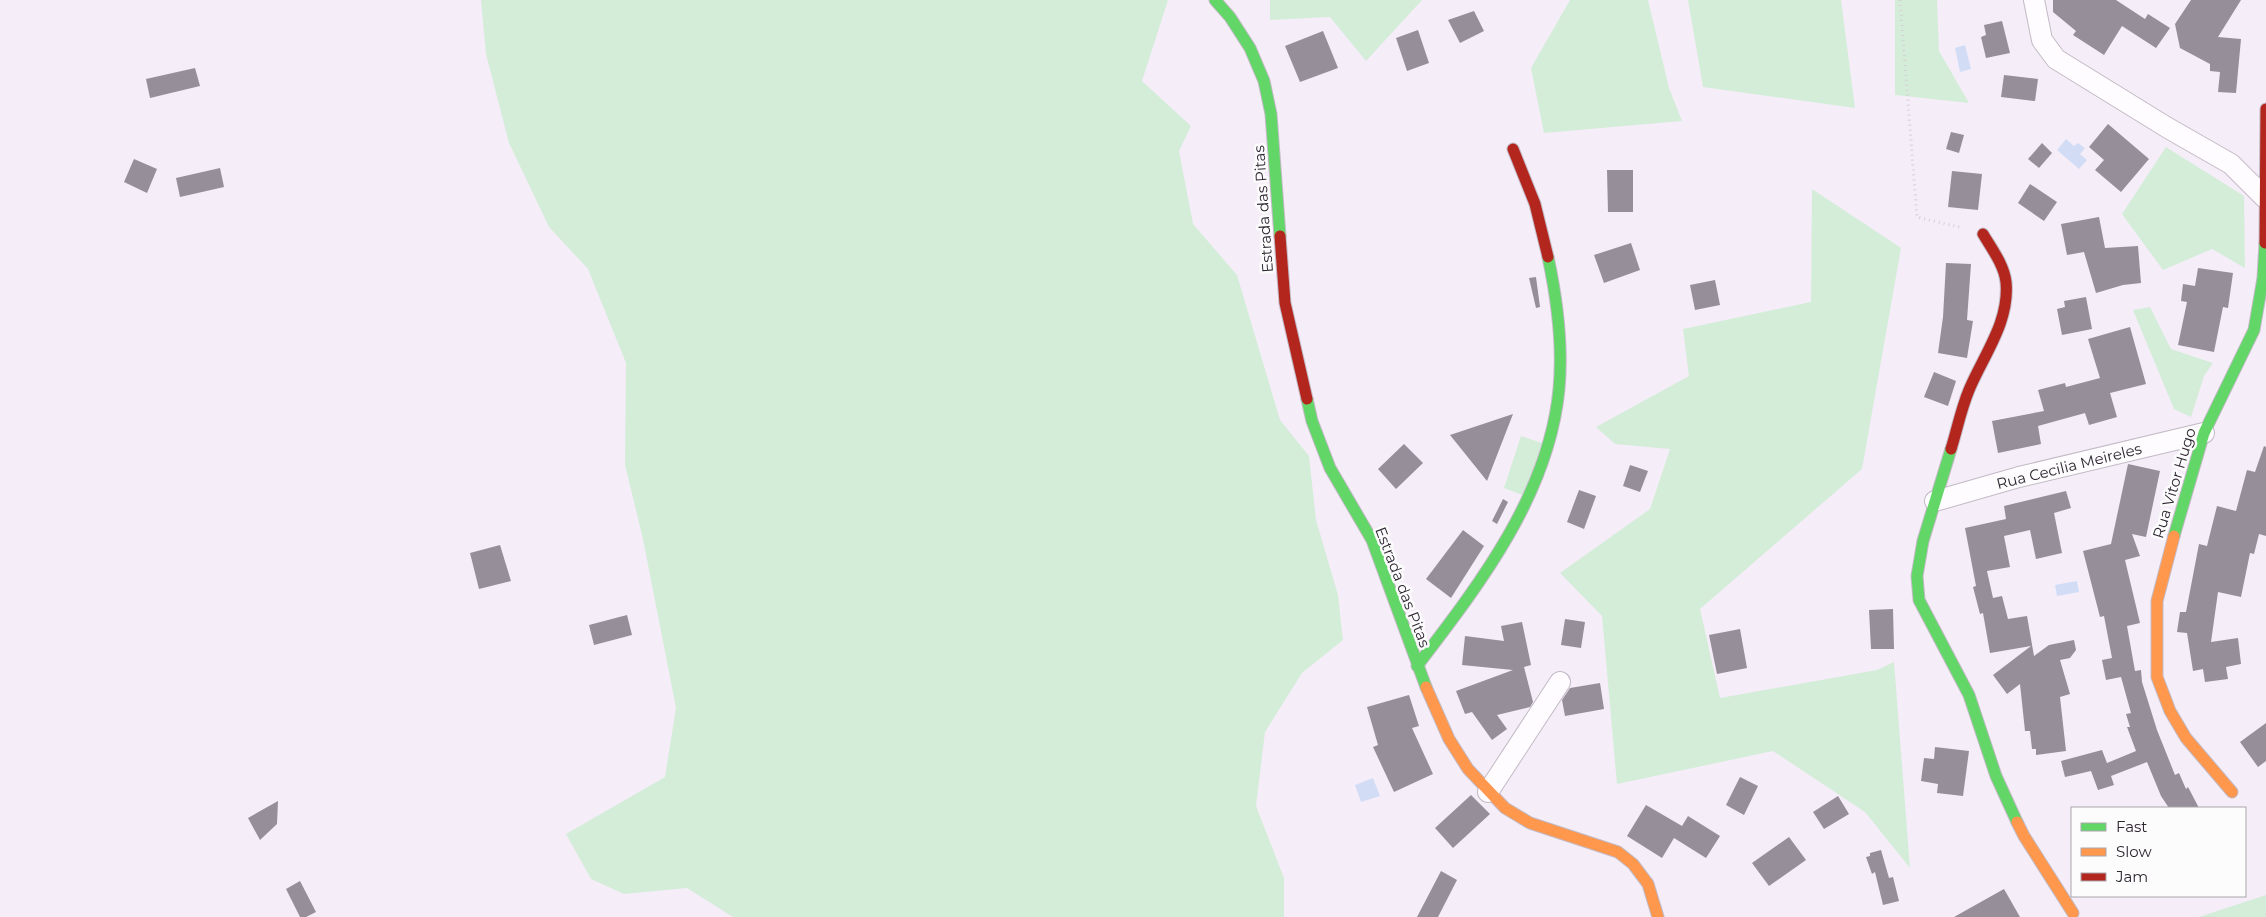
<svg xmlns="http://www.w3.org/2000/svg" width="2266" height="917" font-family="Montserrat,sans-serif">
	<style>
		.green { fill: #d4edd9 }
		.water { fill: #d2ddf5 }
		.building { fill: #968e99 }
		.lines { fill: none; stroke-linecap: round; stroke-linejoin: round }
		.street-casing { stroke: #c2bac5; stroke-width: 22 }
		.fast-casing { stroke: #c2bac5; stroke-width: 13 }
		.slow-casing { stroke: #c2bac5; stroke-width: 13 }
		.jam-casing { stroke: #c2bac5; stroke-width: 13 }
		.path { stroke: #d3d0d6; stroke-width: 3; stroke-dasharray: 1 4; stroke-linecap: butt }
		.street { stroke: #fefcfe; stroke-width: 20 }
		.fast { stroke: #63d668; stroke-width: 11 }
		.slow { stroke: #ff974d; stroke-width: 11 }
		.jam { stroke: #b3261e; stroke-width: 11 }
		.labels { text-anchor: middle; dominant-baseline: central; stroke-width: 5; stroke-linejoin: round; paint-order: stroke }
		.street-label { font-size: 15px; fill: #2e2531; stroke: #fcfcfc }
	</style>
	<rect width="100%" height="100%" fill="#f5edf8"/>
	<g class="green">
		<polygon points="481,0 1168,0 1142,81 1191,126 1179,151 1193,224 1237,275 1280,420 1309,456 1316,520 1338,595 1343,640 1302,673 1265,732 1256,806 1284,878 1284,917 733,917 687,888 624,894 591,879 566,834 665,777 676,708 643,539 625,465 626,363 588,269 549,227 509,143 486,54"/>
		<polygon points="1270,0 1422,0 1366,61 1330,17 1270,20"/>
		<polygon points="1570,0 1648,0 1669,88 1682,121 1544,133 1531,68"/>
		<polygon points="1688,0 1841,0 1855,108 1703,87"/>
		<polygon points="1895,0 1937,0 1939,51 1969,103 1895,95"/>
		<polygon points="2166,147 2244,196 2245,268 2212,249 2163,270 2122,214"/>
		<polygon points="1812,189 1901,248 1862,469 1700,609 1720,698 1877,670 1894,662 1910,868 1865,812 1773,751 1617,784 1602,616 1560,573 1650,509 1670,449 1615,444 1596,427 1689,376 1683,329 1811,302"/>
		<polygon points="2150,307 2171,349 2213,363 2204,376 2191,417 2174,409 2133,310"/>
		<polygon points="1521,436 1542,443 1525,496 1504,488"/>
		<polygon points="2266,895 2266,917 2199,917"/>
	</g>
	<g class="water">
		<polygon points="1965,45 1971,69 1960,72 1955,48"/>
		<polygon points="2066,139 2074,146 2078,143 2085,148 2080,154 2087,160 2079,169 2057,150"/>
		<polygon points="2077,581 2079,592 2057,596 2055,585"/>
		<polygon points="1373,778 1380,796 1361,802 1355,785"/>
	</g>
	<g class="building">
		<polygon points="2053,0 2116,0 2145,19 2148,14 2170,28 2156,48 2122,26 2104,55 2073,35 2076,31 2053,12"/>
		<polygon points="2191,0 2241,0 2218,37 2241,39 2236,93 2218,92 2220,72 2210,71 2210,64 2180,48 2175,24"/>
		<polygon points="1474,11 1484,31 1460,43 1448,20"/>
		<polygon points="2002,21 2010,53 1986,58 1981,37 1986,35 1984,25"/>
		<polygon points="1418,30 1429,63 1407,71 1396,38"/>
		<polygon points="1323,31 1338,68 1300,82 1285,46"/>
		<polygon points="195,68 200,86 150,98 146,79"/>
		<polygon points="2004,75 2038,79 2035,101 2001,97"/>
		<polygon points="2108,124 2149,159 2121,192 2095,170 2104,160 2089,147"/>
		<polygon points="1951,132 1964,135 1959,153 1946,149"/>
		<polygon points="2042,143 2052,153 2039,168 2028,159"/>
		<polygon points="134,159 157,169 147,193 124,182"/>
		<polygon points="220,168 224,187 180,197 176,178"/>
		<polygon points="1607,170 1633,170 1633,212 1608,212"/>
		<polygon points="1952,171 1982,174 1978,210 1948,207"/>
		<polygon points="2030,184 2057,202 2044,221 2018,203"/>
		<polygon points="2099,217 2105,248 2138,246 2141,283 2123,285 2096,293 2084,252 2067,255 2061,224"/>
		<polygon points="1631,243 1640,270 1604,283 1594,255"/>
		<polygon points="1946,263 1971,264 1967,320 1973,321 1967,358 1938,353 1943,317"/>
		<polygon points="2198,268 2233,273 2228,308 2223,307 2214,352 2178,345 2187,302 2181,301 2183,284 2195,286"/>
		<polygon points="1536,277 1540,307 1536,308 1529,278"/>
		<polygon points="1715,280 1720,305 1695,310 1690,285"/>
		<polygon points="2086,297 2092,329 2062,335 2057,309 2065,307 2064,301"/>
		<polygon points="2130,327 2146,384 2110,393 2117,417 2089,425 2085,413 2038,426 2041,444 1998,453 1992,421 2044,411 2038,390 2065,383 2066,387 2100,378 2088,339"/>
		<polygon points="1934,372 1956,381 1948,406 1924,397"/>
		<polygon points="1513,414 1487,481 1450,435"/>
		<polygon points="1404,444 1423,463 1396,489 1378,469"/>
		<polygon points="2264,446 2266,447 2266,536 2259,534 2254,554 2250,553 2241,597 2218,592 2211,642 2238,638 2241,664 2226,667 2228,679 2205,682 2203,669 2193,671 2187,633 2177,632 2180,612 2186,612 2199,544 2207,546 2217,506 2236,511 2247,470 2255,472"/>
		<polygon points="2128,464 2160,471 2146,537 2132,534 2140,556 2125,560 2140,623 2127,626 2135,671 2141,670 2142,682 2157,730 2175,775 2179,773 2186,789 2188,787 2199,808 2169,808 2161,796 2147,762 2111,776 2114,785 2098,790 2091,771 2065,777 2061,761 2102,750 2107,763 2136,751 2127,727 2130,727 2126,714 2131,713 2121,677 2106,680 2102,660 2112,658 2104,616 2100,617 2083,551 2111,544"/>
		<polygon points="1630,465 1648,471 1640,492 1623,486"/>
		<polygon points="1579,490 1596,496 1584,529 1567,522"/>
		<polygon points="2066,491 2071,508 2054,513 2062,553 2036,559 2030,530 2004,536 2010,567 1987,571 1993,598 2002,596 2008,619 2027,616 2034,656 2049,645 2074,640 2076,650 2070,658 2060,660 2070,694 2060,697 2066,751 2036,755 2036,749 2032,749 2030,731 2025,731 2020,684 2007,694 1993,675 2031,646 1990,653 1983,613 1980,614 1973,587 1976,586 1965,528 2006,519 2004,506"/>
		<polygon points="1503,499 1508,502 1497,524 1492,521"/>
		<polygon points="1463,530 1484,546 1451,598 1426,579"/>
		<polygon points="500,545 511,581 479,589 470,553"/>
		<polygon points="1893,609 1894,649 1871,649 1869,610"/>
		<polygon points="627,615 632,635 594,645 589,625"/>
		<polygon points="1565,619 1585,622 1581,648 1561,645"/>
		<polygon points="1522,622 1531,665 1524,667 1533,702 1530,707 1497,715 1507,729 1492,740 1472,712 1465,714 1456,691 1513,670 1462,665 1465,636 1504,641 1501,626"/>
		<polygon points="1740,629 1747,668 1717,674 1709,635"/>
		<polygon points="1600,683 1604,709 1565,716 1562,700 1570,688"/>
		<polygon points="1409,695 1419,726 1412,728 1433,774 1394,792 1373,747 1378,745 1367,707"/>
		<polygon points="2266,723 2266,761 2258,767 2240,742"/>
		<polygon points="1935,747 1969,751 1963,796 1937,793 1938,784 1921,781 1924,758 1934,759"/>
		<polygon points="1740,777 1758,786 1744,815 1726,805"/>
		<polygon points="1471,795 1490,814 1453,848 1435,828"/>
		<polygon points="1838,796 1849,814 1824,829 1813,812"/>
		<polygon points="278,801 277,824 260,840 248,818"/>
		<polygon points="1646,805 1682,826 1688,816 1720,836 1706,858 1674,838 1662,858 1627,836"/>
		<polygon points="1789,837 1806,860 1769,886 1752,863"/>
		<polygon points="1881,850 1889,878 1893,877 1899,901 1883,905 1875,872 1872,874 1866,857 1870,856 1870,853"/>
		<polygon points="1441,871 1457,880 1438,917 1417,917"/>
		<polygon points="300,881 316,912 306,917 300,917 286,889"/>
		<polygon points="2004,889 2020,917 1954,917"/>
	</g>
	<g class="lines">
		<g class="street-casing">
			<g id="street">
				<polyline points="2034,0 2042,40 2056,59 2168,128 2231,164 2265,198"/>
				<polyline points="1935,501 2019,477 2204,433"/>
				<polyline points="1488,792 1560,682"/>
			</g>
		</g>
		<g class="fast-casing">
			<g id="fast">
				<polyline points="1215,0 1230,17 1250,48 1264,81 1271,114 1280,236"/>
				<polyline points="1307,399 1312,421 1330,468 1372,540 1426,687"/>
				<polyline points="1951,449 1923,541 1917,576 1919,600 1969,695 1996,776 2017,822"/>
				<polyline points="2174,536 2204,433 2254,330 2263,278 2265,243"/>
				<path d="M1417 666C1479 585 1549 495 1559 389 1563 346 1557 299 1548 257"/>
			</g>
		</g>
		<g class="slow-casing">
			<g id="slow">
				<polyline points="2174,536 2157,601 2157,677 2170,711 2186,738 2232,792"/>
				<polyline points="1426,687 1449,739 1468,769 1505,808 1530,823 1618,852 1633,864 1648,884 1658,917"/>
				<polyline points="2017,822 2024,836 2073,913"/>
			</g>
		</g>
		<g class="jam-casing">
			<g id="jam">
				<polyline points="1513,149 1535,204 1548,257"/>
				<polyline points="1280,236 1285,303 1307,399"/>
				<polyline points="2265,243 2266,109"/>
				<path d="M1951 449C1957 430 1961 409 1969 390 1983 356 2010 322 2006 282 2004 265 1992 249 1983 234"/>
			</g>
		</g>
		<polyline class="path" points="1900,0 1917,217 1963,228"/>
		<use href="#street" class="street"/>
		<use href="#fast" class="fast"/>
		<use href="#slow" class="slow"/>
		<use href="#jam" class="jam"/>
	</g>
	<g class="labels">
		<g class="street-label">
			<text transform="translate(1263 209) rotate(-94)">Estrada das Pitas</text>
			<text transform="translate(2069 466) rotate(-14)">Rua Cecilia Meireles</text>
			<text transform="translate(2174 483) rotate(-73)">Rua Vitor Hugo</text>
			<text transform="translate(1403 587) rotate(69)">Estrada das Pitas</text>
		</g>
	</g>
	<rect x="2071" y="807" width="175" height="90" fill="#fcfcfc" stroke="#aaa6ab"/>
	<rect x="2081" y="823" width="25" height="8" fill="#63d668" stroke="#aaa6ab"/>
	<text x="2116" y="832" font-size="15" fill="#2e2531">Fast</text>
	<rect x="2081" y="848" width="25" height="8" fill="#ff974d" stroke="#aaa6ab"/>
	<text x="2116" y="857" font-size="15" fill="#2e2531">Slow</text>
	<rect x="2081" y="873" width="25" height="8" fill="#b3261e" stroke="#aaa6ab"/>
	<text x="2116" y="882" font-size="15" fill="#2e2531">Jam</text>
</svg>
